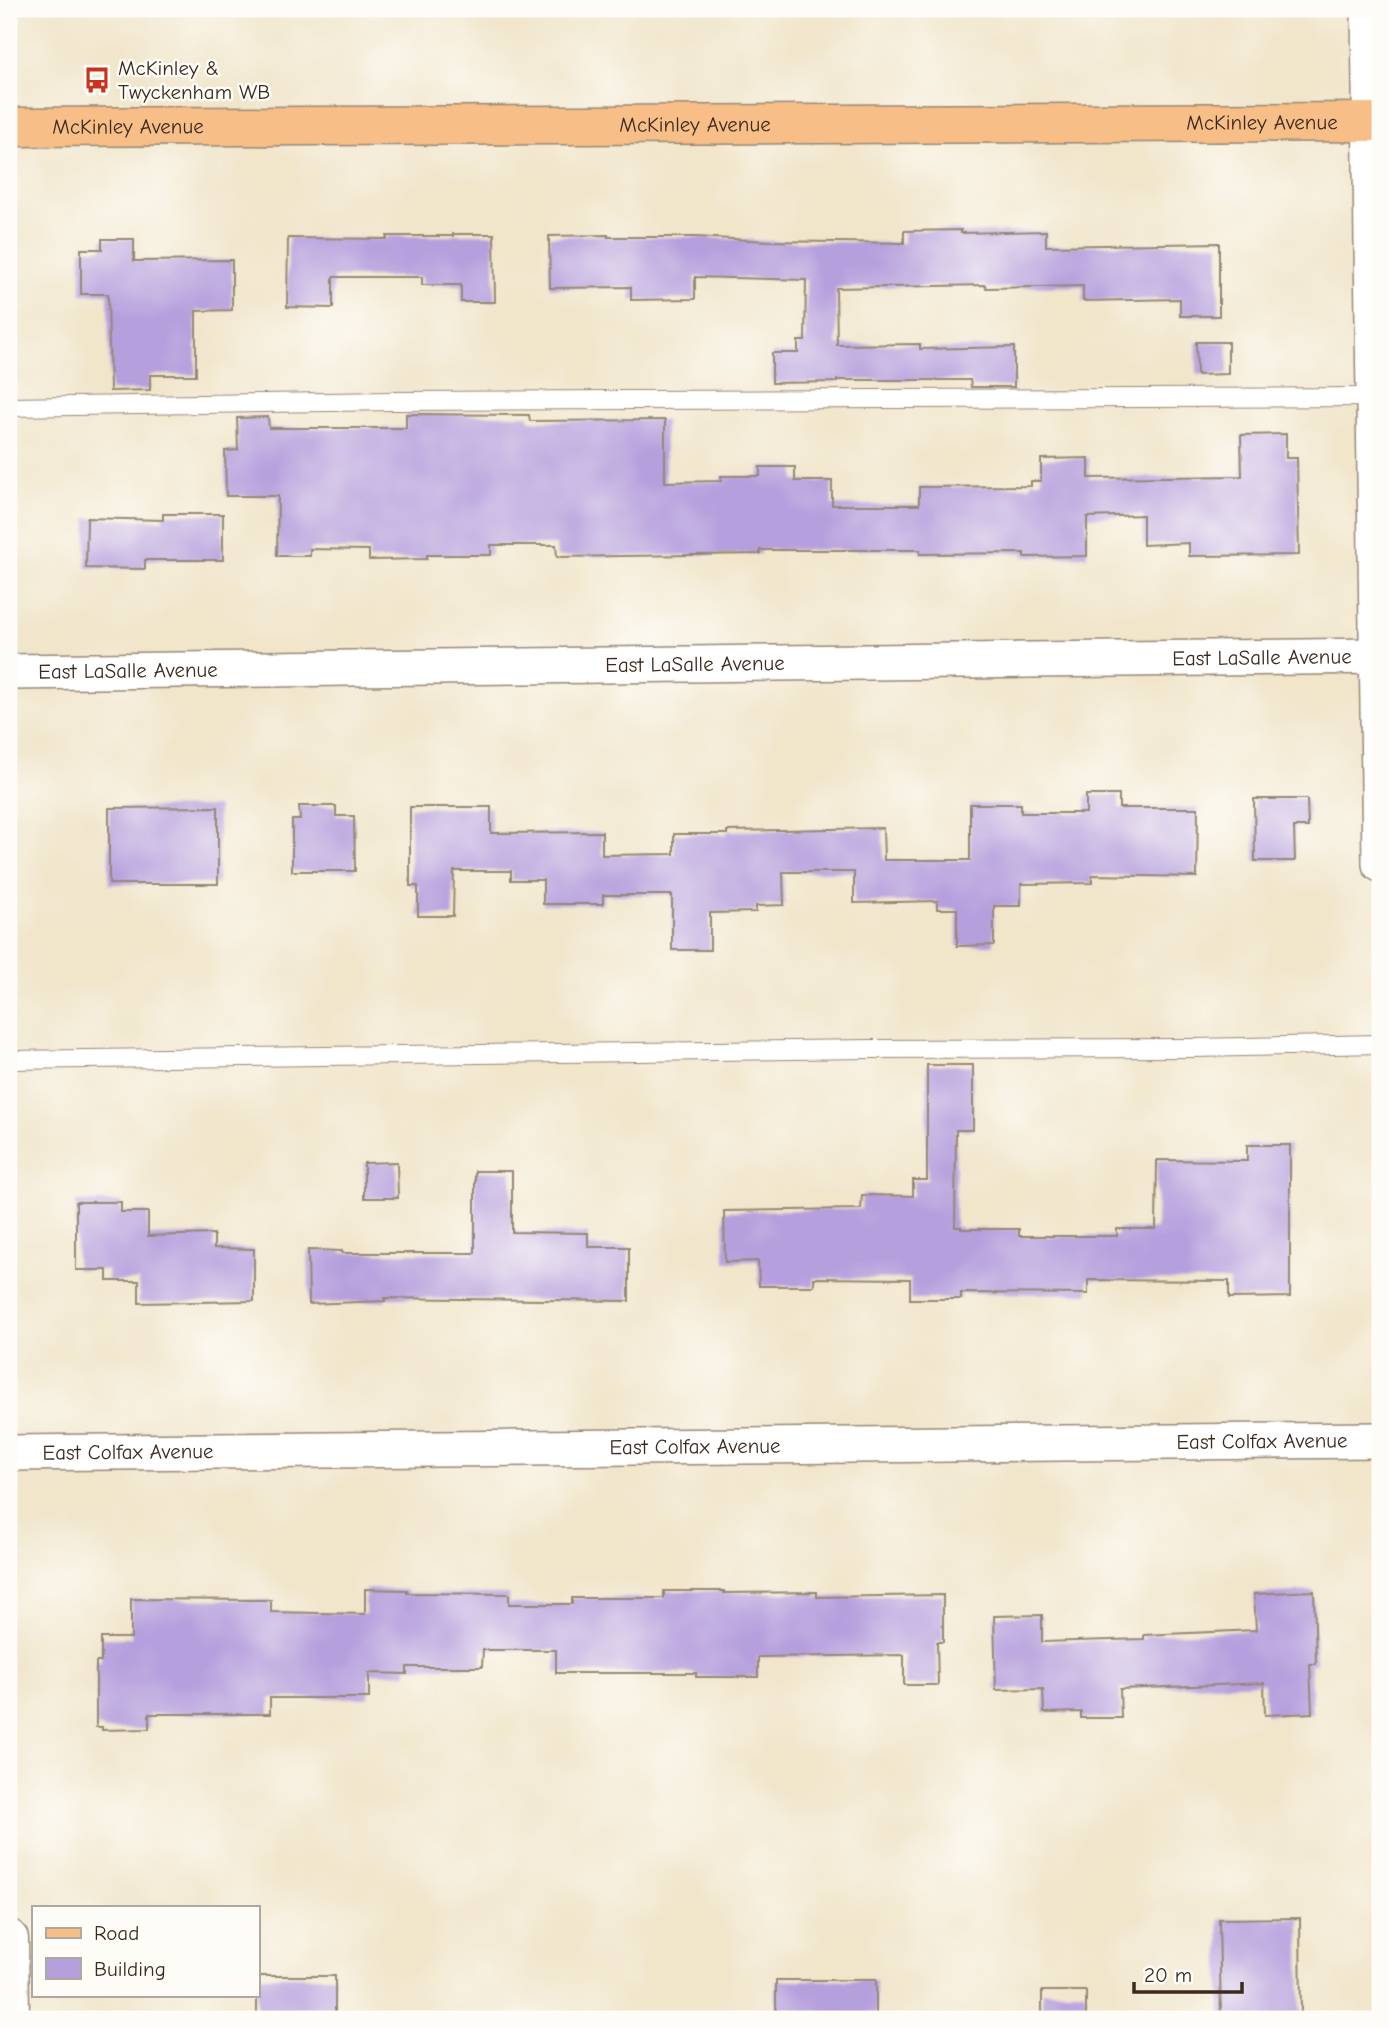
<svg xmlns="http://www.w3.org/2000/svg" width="1389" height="2028" font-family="'Comic Neue',sans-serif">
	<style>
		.building { fill: #b69fdd }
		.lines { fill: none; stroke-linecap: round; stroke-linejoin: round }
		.service-casing { stroke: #968874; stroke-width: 20 }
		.minor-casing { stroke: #968874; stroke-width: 38 }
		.tertiary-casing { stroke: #968874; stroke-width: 41 }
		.primary-casing { stroke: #968874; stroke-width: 41 }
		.service { stroke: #fff; stroke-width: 18 }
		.minor { stroke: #fff; stroke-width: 35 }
		.tertiary { stroke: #fff; stroke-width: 38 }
		.primary { stroke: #f7be88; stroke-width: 38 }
		.labels { text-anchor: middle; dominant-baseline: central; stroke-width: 5; stroke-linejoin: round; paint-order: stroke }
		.poi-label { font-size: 21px; fill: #3b2a1e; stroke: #fdfcf7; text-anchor: start }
		.street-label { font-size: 21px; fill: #3b2a1e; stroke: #fdfcf7 }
	</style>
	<rect width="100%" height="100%" fill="#fdfcf7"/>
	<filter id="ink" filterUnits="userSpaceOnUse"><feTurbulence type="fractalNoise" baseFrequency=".0143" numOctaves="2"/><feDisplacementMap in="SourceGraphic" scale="14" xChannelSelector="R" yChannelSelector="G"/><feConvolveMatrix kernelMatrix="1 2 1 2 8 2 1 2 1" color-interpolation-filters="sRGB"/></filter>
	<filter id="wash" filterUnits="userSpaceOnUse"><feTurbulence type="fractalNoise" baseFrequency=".00686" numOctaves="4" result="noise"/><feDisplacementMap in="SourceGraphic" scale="28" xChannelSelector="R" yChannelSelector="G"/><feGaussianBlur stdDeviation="1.57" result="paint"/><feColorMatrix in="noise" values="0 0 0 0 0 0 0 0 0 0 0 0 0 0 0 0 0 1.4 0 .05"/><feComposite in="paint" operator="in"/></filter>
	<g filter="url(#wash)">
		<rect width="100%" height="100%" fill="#f1e5ca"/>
		<g id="blocks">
			<g class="building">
				<polygon points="961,230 961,233 1046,231 1046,246 1219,243 1219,316 1180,316 1180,299 1083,301 1083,286 986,288 985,285 836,288 837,345 920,344 920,349 1014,347 1014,387 971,387 970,380 837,380 837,382 772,383 772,353 798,353 798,341 805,341 806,280 695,277 695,299 631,300 631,287 550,288 549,236 608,235 608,237 695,237 768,241 904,243 904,231"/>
				<polygon points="453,234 494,234 495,302 461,302 461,285 422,285 422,277 333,277 333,308 287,307 288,238 387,239 387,236 453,236"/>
				<polygon points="102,239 134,239 134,261 232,260 232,310 196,311 196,375 150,375 150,390 110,391 108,294 81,294 81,249 102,249"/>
				<polygon points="1196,342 1228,342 1228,374 1197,375"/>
				<polygon points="406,414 529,415 530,421 665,420 665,482 721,481 721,476 760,476 760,467 795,467 795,481 832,481 832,505 919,505 919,487 1031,486 1031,481 1041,481 1041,459 1089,458 1089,478 1242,476 1241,435 1286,434 1286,458 1297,458 1299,555 1189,556 1189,543 1143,545 1143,515 1087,517 1087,556 1024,557 1024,553 920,554 920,550 760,550 760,554 557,557 556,545 491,545 491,555 427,555 427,559 369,560 369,550 310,549 310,556 277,556 278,496 226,496 225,451 238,450 237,418 268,417 269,428 406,428"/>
				<polygon points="163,514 223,514 223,560 145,560 145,569 86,568 87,518 163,520"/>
				<polygon points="1086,795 1119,795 1119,808 1198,808 1197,877 1092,875 1092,883 1021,884 1021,906 994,906 994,945 957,946 957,909 937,909 937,901 854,903 854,872 783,872 784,905 756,906 756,912 710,913 710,950 672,950 672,895 603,895 603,904 543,904 543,880 511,880 511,871 454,871 453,916 418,916 418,886 410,886 410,807 491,807 491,833 602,832 602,855 674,854 674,834 727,834 727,831 883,828 884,860 970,860 970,804 1021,804 1021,813 1086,813"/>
				<polygon points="1254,799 1307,799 1308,827 1294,827 1295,861 1255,861"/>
				<polygon points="299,806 336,806 336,816 354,816 355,871 292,871 292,820 300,820"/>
				<polygon points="218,807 218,884 109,884 109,808"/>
				<polygon points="927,1065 973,1065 973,1130 956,1130 955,1227 961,1227 961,1229 1019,1229 1019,1236 1117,1236 1117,1229 1156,1229 1157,1160 1247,1161 1247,1145 1290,1145 1290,1297 1229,1298 1229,1281 1088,1280 1088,1294 961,1293 961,1299 910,1299 910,1279 814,1278 814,1286 759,1286 758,1261 725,1262 724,1211 861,1209 862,1195 913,1196 913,1180 927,1180"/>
				<polygon points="397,1162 398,1198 364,1198 364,1163"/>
				<polygon points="475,1171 512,1171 512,1232 588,1233 588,1247 629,1247 629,1301 385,1298 385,1301 309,1304 308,1250 342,1251 342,1253 475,1253"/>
				<polygon points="76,1202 121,1202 121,1212 148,1212 148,1236 214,1234 214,1248 254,1249 254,1301 139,1303 139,1281 107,1281 107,1270 76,1270"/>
				<polygon points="365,1589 407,1590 407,1593 509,1594 509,1604 572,1604 572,1598 664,1598 664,1591 724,1591 724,1593 817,1592 817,1597 943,1595 943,1642 937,1642 938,1685 904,1685 904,1655 758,1657 758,1677 696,1677 696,1673 556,1673 556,1650 483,1650 482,1667 407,1667 407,1674 369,1673 369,1698 270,1698 270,1714 149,1714 149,1729 102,1730 102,1727 96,1727 96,1662 101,1662 101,1638 131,1638 131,1599 271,1600 271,1612 365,1614"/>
				<polygon points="1314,1591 1316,1664 1310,1664 1312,1713 1265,1715 1264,1683 1120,1689 1121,1718 1081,1718 1081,1712 1044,1713 1043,1689 996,1690 994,1616 1042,1615 1042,1642 1144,1639 1144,1635 1256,1630 1254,1594"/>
				<polygon points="1300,1918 1301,2019 1221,2019 1219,1919"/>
				<rect x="257" y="1976" width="78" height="43"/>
				<rect x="776" y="1980" width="100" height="39"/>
				<rect x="1042" y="1991" width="44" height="28"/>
			</g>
		</g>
	</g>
	<g filter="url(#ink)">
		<use href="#blocks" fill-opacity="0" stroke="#968874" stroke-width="2"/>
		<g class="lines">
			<g class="service-casing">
				<g id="service">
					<polyline points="9,407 393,401 1380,397"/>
					<polyline points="9,1060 869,1049 1195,1048 1380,1044"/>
				</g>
			</g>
			<g class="minor-casing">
				<g id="minor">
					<polyline points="1369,9 1380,864"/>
					<path id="s1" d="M9 672 1380 656"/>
					<path id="s2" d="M9 1453 1380 1440"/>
				</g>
			</g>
			<g class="tertiary-casing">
				<polyline id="tertiary" points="9,1939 10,2019"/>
			</g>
			<g class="primary-casing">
				<g id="primary">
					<path id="s3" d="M9 127 1380 122"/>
				</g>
			</g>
			<use href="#service" class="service"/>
			<use href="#minor" class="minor"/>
			<use href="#tertiary" class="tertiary"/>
			<use href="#primary" class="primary"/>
		</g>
	</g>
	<defs>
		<g id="bus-bare" transform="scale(2.1)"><path d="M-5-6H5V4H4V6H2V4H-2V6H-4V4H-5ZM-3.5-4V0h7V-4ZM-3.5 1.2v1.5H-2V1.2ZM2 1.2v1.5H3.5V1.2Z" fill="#c8321e" stroke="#fdfcf7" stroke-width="2.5" paint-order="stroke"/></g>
	</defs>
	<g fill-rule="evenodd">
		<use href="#bus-bare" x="97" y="80"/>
	</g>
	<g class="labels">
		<g class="poi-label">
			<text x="118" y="68">McKinley &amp;<tspan x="118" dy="24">Twyckenham WB</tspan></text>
		</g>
		<g class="street-label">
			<text stroke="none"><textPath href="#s3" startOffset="1253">McKinley Avenue</textPath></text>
			<text stroke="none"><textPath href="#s3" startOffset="686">McKinley Avenue</textPath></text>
			<text stroke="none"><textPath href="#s3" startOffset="119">McKinley Avenue</textPath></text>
			<text stroke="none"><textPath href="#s1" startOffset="1253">East LaSalle Avenue</textPath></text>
			<text stroke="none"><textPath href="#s1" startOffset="686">East LaSalle Avenue</textPath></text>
			<text stroke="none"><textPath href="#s1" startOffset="119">East LaSalle Avenue</textPath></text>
			<text stroke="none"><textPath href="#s2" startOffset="1253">East Colfax Avenue</textPath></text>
			<text stroke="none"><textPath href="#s2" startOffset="686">East Colfax Avenue</textPath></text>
			<text stroke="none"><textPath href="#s2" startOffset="119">East Colfax Avenue</textPath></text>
		</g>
	</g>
	<rect width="1389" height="2028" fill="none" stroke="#fdfcf7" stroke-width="35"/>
	<rect x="32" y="1906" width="228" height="91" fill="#fdfcf7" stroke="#afa8a0" stroke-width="2"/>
	<rect x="46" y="1928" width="35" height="10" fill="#f7be88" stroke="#afa8a0" stroke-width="2"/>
	<text x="94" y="1940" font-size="21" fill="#3b2a1e">Road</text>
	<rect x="46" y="1958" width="35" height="21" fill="#b69fdd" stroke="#afa8a0" stroke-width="2"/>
	<text x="94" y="1976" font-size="21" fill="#3b2a1e">Building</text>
	<path d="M1134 1982v10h108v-10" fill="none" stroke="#3b2a1e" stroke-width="3.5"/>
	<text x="1144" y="1982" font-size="21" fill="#3b2a1e" stroke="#fdfcf7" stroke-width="5" paint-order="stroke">20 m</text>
</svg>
